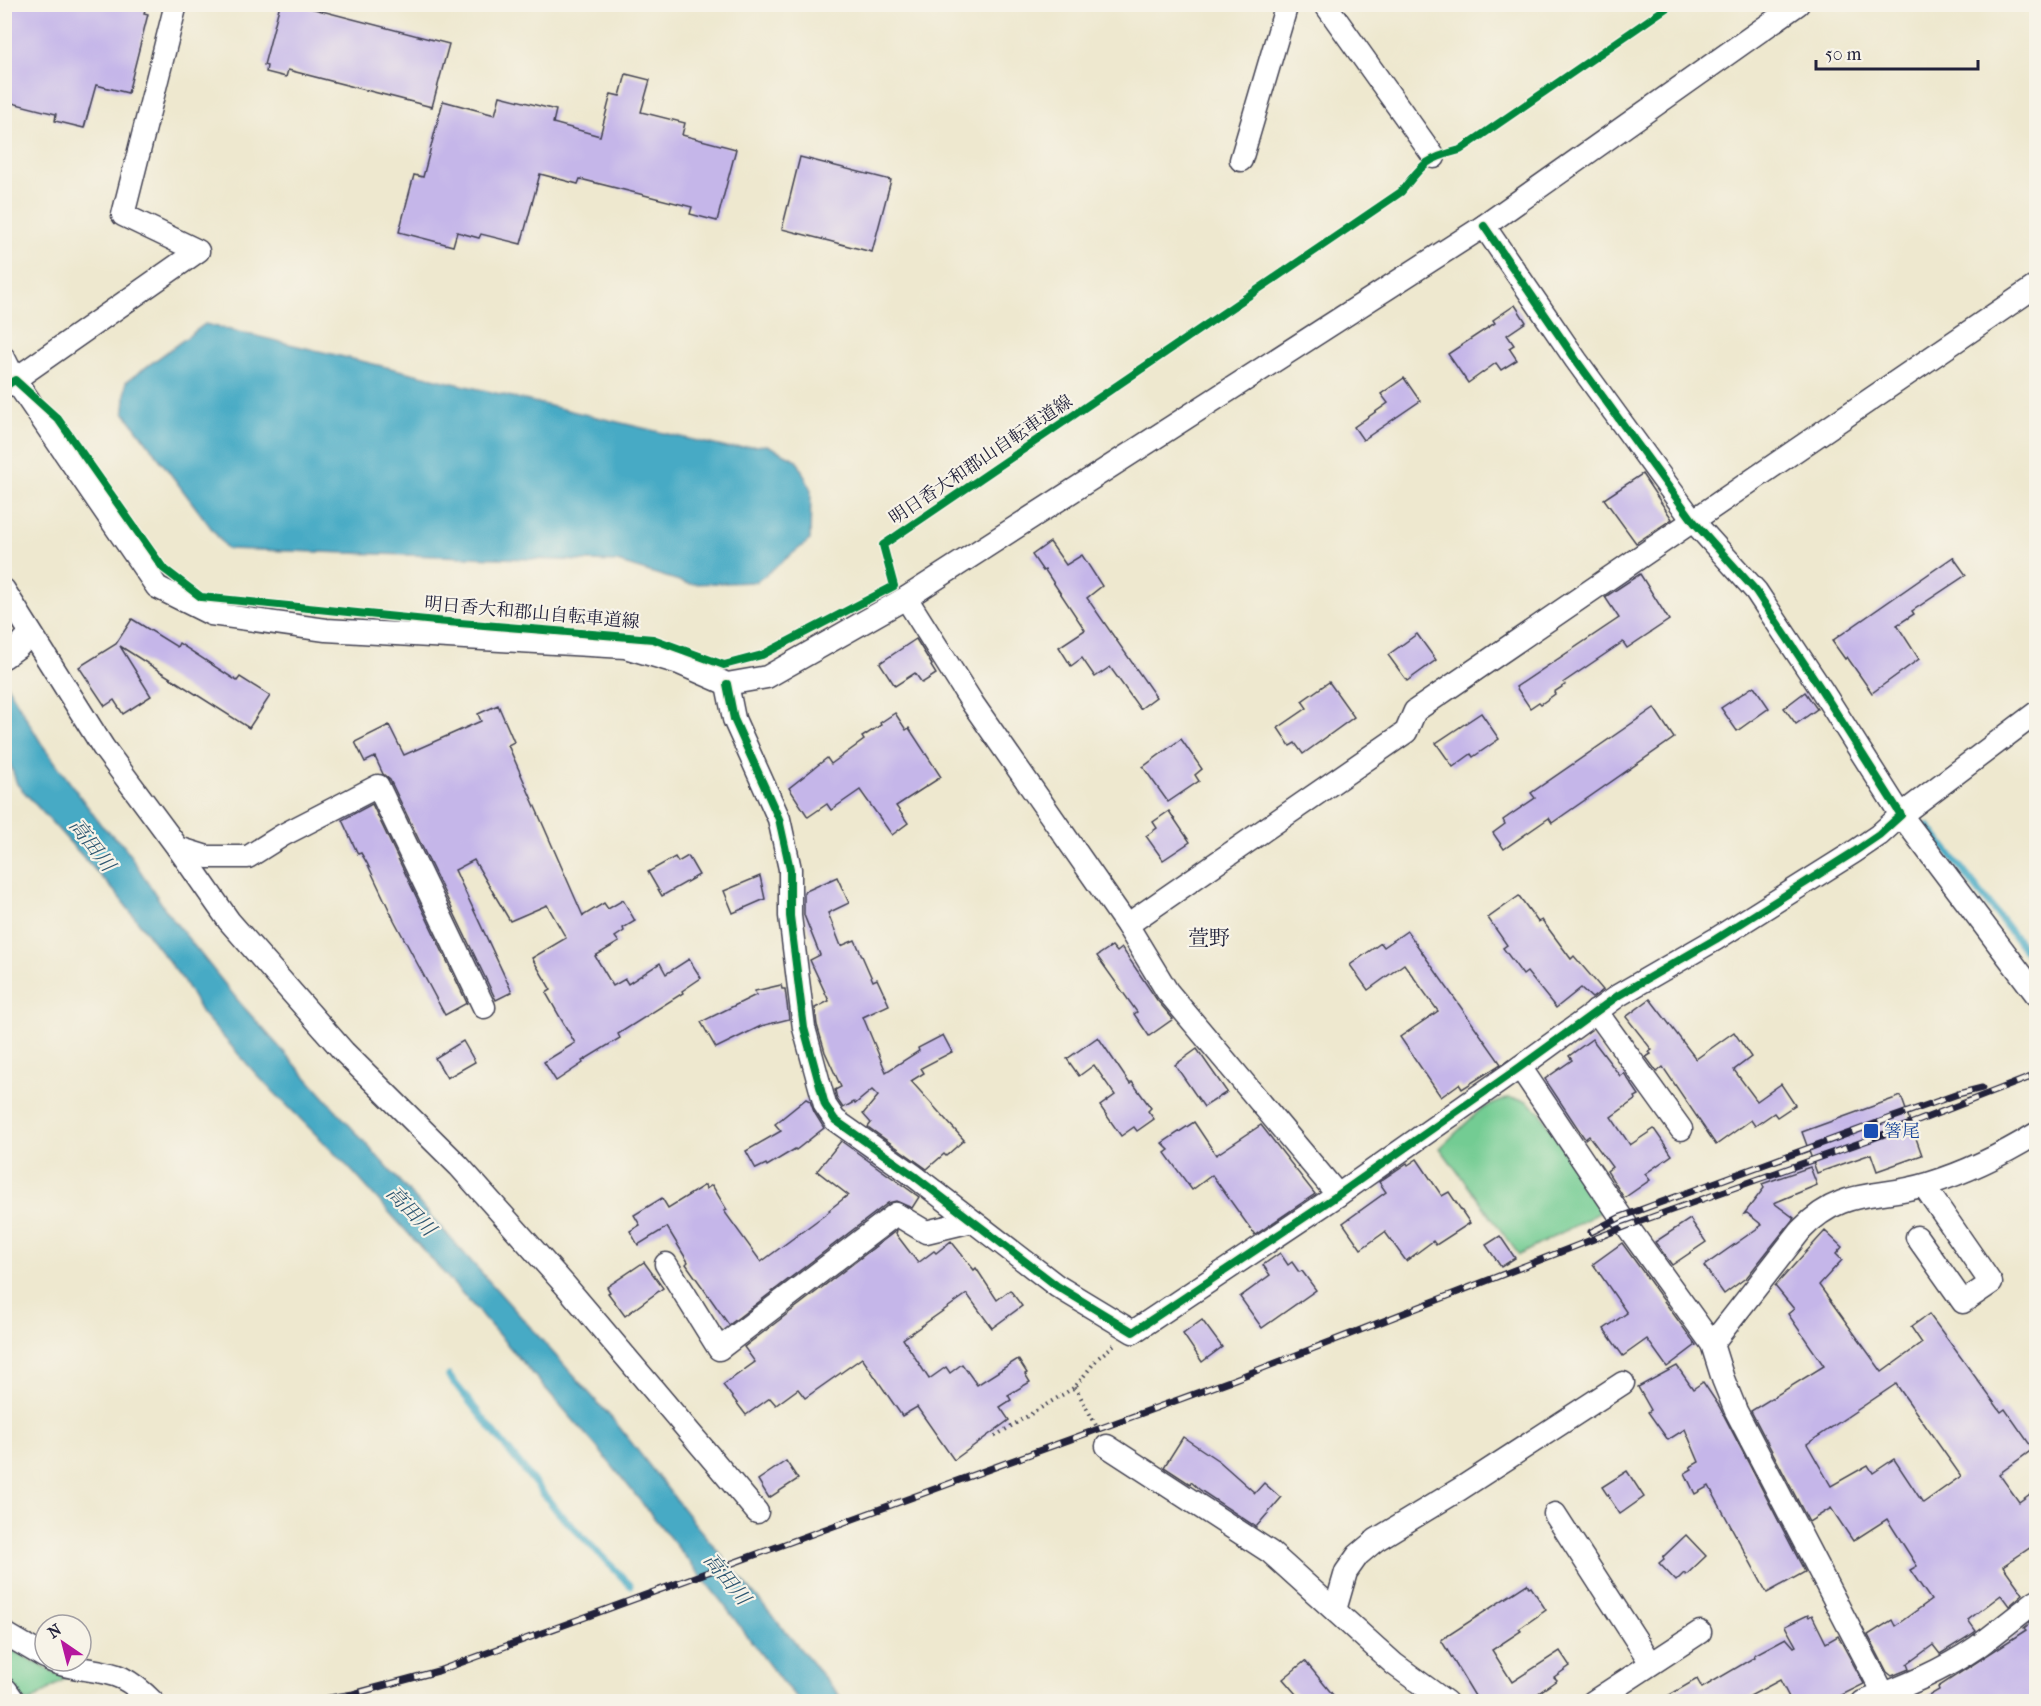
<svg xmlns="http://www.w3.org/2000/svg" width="2041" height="1706" font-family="'IM FELL French Canon','Noto Serif JP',serif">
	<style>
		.green { fill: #73cc93; stroke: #4a7767; stroke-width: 1.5 }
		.water { fill: #46aac5; stroke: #346680; stroke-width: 1.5 }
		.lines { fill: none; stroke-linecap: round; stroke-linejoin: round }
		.stream { stroke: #46aac5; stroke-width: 7 }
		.building { fill: #c5b6e9; fill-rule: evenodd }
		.minor-casing { stroke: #414051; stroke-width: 25 }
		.major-casing { stroke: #414051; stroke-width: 31 }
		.path { stroke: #414051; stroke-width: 4; stroke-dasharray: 1.5 4.5; stroke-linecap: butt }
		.minor { stroke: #fff; stroke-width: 22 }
		.major { stroke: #fff; stroke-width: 28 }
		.rail-casing { stroke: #22223b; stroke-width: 7 }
		.rail { stroke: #f7f3e8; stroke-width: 4.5; stroke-dasharray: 14; stroke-linecap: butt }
		.cycleway-casing { stroke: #f7f3e8; stroke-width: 11 }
		.cycleway { stroke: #00873e; stroke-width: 8 }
		.transit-dot { fill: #1a4fb4; stroke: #f7f3e8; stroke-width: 2 }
		.labels { text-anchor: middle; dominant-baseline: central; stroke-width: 4.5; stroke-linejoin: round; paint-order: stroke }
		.street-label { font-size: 18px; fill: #22223b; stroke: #f7f3e8 }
		.transit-label { font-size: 18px; fill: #164399; stroke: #f7f3e8; text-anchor: start }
		.water-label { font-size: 20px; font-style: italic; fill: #305872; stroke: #f7f3e8 }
		.quarter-label { font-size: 21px; fill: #22223b; stroke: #f7f3e8 }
	</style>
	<rect width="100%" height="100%" fill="#f7f3e8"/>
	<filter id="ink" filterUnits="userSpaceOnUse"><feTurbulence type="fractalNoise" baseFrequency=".0167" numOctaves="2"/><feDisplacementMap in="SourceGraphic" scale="12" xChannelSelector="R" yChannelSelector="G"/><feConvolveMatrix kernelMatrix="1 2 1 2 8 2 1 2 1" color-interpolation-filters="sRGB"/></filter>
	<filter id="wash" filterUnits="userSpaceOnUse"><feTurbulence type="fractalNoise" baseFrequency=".008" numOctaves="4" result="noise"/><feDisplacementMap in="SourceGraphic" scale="24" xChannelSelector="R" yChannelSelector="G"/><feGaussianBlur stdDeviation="1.35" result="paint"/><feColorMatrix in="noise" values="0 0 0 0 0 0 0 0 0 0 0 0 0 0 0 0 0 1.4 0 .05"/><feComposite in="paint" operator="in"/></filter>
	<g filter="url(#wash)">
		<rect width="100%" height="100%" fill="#eee8cf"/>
		<g class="green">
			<polygon points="1509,1098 1527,1101 1540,1112 1603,1211 1519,1255 1440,1148 1481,1109"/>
			<polygon points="4,1646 66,1678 31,1701 22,1701 5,1677"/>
		</g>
		<g class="water">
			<polygon points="205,324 727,448 767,445 797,460 811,490 810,540 756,582 689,584 617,562 227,549 124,412 126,382"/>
			<polygon points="5,682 41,743 101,825 124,846 167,912 240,1003 616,1423 695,1524 844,1701 800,1701 782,1682 721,1601 596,1446 477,1310 354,1173 257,1075 202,1013 183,980 116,893 17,784 5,749"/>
		</g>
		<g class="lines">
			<g class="stream">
				<polyline points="1928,826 2036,964"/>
				<polyline points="449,1376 558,1512 630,1585"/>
			</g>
		</g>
		<g id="blocks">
			<g class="building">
				<polygon points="4,4 147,4 144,13 148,14 128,93 96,85 84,128 55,121 56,114 4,101"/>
				<polygon points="280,4 295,4 449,44 432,107 288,70 286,77 266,72 267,66 264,65"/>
				<polygon points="626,74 650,80 641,112 685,123 682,135 736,149 717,221 690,214 692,207 580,179 578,184 540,174 521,244 481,234 479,238 457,232 453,246 399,232 414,175 423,177 443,101 495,115 500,96 556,110 553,123 600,136 611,94 620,96"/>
				<polygon points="800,157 891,180 872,252 782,229"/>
				<polygon points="1515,305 1526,322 1507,335 1514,345 1509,348 1517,360 1501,370 1496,363 1468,383 1448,354 1495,323 1493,320"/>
				<polygon points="1404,378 1420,401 1363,440 1354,427 1388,403 1381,394"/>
				<polygon points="1642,474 1672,519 1636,543 1604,499"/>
				<polygon points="1050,542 1066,565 1082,555 1102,586 1087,598 1156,697 1140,709 1110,667 1095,677 1082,658 1071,666 1059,647 1085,630 1045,570 1043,571 1032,555"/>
				<polygon points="1953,557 1966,575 1912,611 1914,614 1897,625 1919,659 1872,693 1847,657 1845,659 1832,641"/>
				<polygon points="1640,574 1669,620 1627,648 1623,642 1564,682 1565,685 1554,692 1555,694 1541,704 1539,702 1530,708 1516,687 1619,618 1605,597"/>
				<polygon points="132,619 177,647 179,643 237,681 240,677 270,696 249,728 120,646 151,696 123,714 114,700 105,706 79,667 116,644"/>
				<polygon points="1417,634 1436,660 1407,681 1388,655"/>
				<polygon points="916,639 932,665 931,666 936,674 922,683 915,673 895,686 880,663"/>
				<polygon points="1329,682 1354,717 1303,754 1295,743 1290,746 1278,728 1307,708 1302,701"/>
				<polygon points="1754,686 1769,708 1737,731 1721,708"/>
				<polygon points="1805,692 1817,709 1796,724 1784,708"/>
				<polygon points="498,705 514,742 508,745 583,916 604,903 608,909 623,900 635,921 623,928 624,931 615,937 619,942 595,956 613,986 625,979 628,984 660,963 666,974 689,959 701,978 682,991 683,993 618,1034 620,1038 582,1061 583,1063 556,1081 544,1062 575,1043 546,993 551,990 532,958 566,938 547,905 510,921 474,860 455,870 512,992 496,1000 390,780 383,774 375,757 365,762 355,742 389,725 404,755 481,721 478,714"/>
				<polygon points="1654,708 1674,738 1552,823 1549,818 1504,849 1493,833 1505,824 1503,820 1535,798 1531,793"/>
				<polygon points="895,713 906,730 909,728 941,777 896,806 908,823 892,835 860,790 831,810 827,804 808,817 789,788 827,758 831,764 864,740 862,737 881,725 880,723"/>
				<polygon points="1481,713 1499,739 1473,757 1471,754 1453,767 1436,743"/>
				<polygon points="1181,739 1202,769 1195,775 1199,781 1168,802 1143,767"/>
				<polygon points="372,804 467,1003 445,1015 394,920 367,863 361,853 358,854 342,820"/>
				<polygon points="1169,811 1190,842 1163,860 1146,836 1157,828 1153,822"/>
				<polygon points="688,856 699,875 662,896 648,872 675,857 678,862"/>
				<polygon points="760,876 765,899 733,913 724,891"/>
				<polygon points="837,877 849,903 828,913 841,946 855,940 873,981 877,979 889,1005 863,1017 886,1072 919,1051 918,1048 943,1035 952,1052 921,1068 924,1073 911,1081 964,1140 946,1156 944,1154 927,1169 868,1127 871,1123 863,1114 878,1096 872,1090 855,1104 854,1102 843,1108 837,1099 835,1090 841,1087 825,1052 817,1025 815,1008 829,1001 810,960 820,955 804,915 804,892"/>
				<polygon points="1519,896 1538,922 1542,920 1571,959 1574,956 1603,990 1592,998 1581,988 1556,1008 1527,972 1523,975 1503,948 1507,945 1488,918"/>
				<polygon points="1407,931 1501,1064 1462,1089 1459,1084 1441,1097 1400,1037 1438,1011 1404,964 1368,990 1350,965 1381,943 1384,947"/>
				<polygon points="1112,946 1117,952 1122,948 1157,1000 1173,1019 1149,1036 1134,1014 1137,1012 1097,956"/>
				<polygon points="781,985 782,989 785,989 789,1019 761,1026 716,1048 701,1022 756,995 755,991"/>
				<polygon points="1650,999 1696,1059 1734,1032 1751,1057 1734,1070 1757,1101 1781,1084 1795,1105 1777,1117 1774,1113 1755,1126 1751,1120 1716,1145 1663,1067 1657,1072 1646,1057 1651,1054 1649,1052 1652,1050 1626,1017"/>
				<polygon points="1098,1037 1130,1084 1132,1082 1151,1108 1148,1111 1154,1119 1137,1131 1134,1127 1121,1136 1100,1106 1115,1095 1094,1065 1079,1076 1067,1059"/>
				<polygon points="1592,1039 1620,1076 1624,1073 1639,1095 1635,1097 1636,1099 1611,1117 1630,1145 1654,1129 1672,1155 1645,1174 1650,1180 1624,1198 1607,1171 1612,1167 1589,1136 1585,1139 1545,1079 1572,1060 1569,1056"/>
				<polygon points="463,1041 475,1062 447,1078 435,1058"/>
				<polygon points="1197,1049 1227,1092 1204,1107 1175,1065"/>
				<polygon points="1901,1096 1922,1155 1877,1171 1871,1154 1817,1173 1802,1132"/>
				<polygon points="806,1099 810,1101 814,1112 824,1128 796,1150 795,1149 767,1166 766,1164 756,1169 746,1151 781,1131 775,1124"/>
				<polygon points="1194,1122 1216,1155 1261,1125 1315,1194 1255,1235 1212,1175 1192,1190 1165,1153 1169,1150 1162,1143"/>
				<polygon points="841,1141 919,1197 912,1208 896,1201 888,1203 729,1325 686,1264 688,1262 667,1227 638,1245 630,1231 640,1225 634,1215 662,1198 668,1208 705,1185 706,1189 712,1185 727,1210 724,1211 761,1262 830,1211 829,1210 848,1195 817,1171"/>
				<polygon points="1417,1159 1442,1196 1449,1192 1470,1223 1436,1245 1433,1241 1406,1261 1385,1232 1361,1249 1343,1223 1386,1192 1379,1182 1407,1163 1408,1165"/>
				<polygon points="1810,1167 1817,1185 1774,1203 1794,1218 1747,1277 1724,1294 1704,1266 1762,1225 1747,1213 1744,1214 1764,1188 1762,1184"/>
				<polygon points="1690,1219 1706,1242 1672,1265 1655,1242"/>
				<polygon points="897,1230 896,1234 918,1263 934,1251 936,1253 951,1241 974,1270 976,1268 997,1300 1010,1290 1022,1306 992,1328 967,1294 903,1339 929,1379 946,1367 950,1373 962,1364 977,1385 1018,1359 1027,1373 1025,1374 1030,1382 1008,1395 1011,1400 1000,1407 1009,1420 954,1460 917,1407 902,1416 862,1358 805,1398 798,1389 776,1405 770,1398 746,1415 723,1385 755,1362 744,1347"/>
				<path d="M1825 1231 1842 1247 1836 1254 1842 1260 1819 1285 1882 1372 1922 1343 1911 1327 1929 1314 2001 1412 2005 1409 2033 1449 1999 1474 2019 1502 2037 1489V1543L2003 1566 2023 1594 2009 1606 2001 1595 1968 1620 1976 1631 1969 1636 1940 1654 1933 1645 1907 1664 1909 1669 1892 1676 1887 1672 1868 1635 1892 1620 1895 1626 1931 1600 1910 1570 1917 1566 1887 1519 1853 1541 1831 1508 1809 1522 1751 1411 1824 1366 1788 1314 1794 1309 1775 1286ZM1896 1384 1961 1476 1923 1503 1894 1459 1873 1473 1868 1465 1831 1486 1807 1444Z"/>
				<polygon points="1500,1236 1515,1258 1501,1267 1486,1245"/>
				<polygon points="1622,1243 1696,1345 1667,1367 1647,1339 1623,1356 1604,1329 1627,1313 1593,1264"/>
				<polygon points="1280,1253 1288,1265 1292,1262 1299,1272 1302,1271 1316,1290 1262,1328 1240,1297 1270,1275 1263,1265"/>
				<polygon points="644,1262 663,1288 625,1316 608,1293 610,1292 607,1287"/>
				<polygon points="1202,1320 1222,1347 1202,1362 1183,1334"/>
				<polygon points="1677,1366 1693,1389 1703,1382 1719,1406 1805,1572 1767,1593 1709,1486 1695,1494 1685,1473 1692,1469 1690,1467 1699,1462 1685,1429 1668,1440 1648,1412 1651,1410 1638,1387"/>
				<polygon points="1183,1437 1219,1461 1255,1493 1264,1483 1281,1498 1256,1527 1200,1490 1191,1482 1190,1484 1164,1467"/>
				<polygon points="786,1461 798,1479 769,1498 758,1480"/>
				<polygon points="1627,1471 1644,1497 1620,1514 1602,1487"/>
				<polygon points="1686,1535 1706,1556 1686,1575 1684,1573 1676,1581 1659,1563 1664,1559 1663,1557"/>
				<polygon points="1527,1584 1529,1588 1531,1587 1546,1610 1519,1629 1521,1631 1492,1650 1512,1682 1560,1651 1570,1666 1554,1677 1557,1680 1527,1701 1478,1701 1441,1640"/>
				<polygon points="1808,1615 1809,1617 1812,1615 1826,1643 1838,1636 1864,1684 1830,1701 1791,1701 1780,1680 1750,1696 1754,1701 1659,1701 1697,1679 1702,1688 1755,1657 1754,1655 1786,1638 1794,1647 1796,1646 1785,1626"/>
				<polygon points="2037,1618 2037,1701 1920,1701 1939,1690 1938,1687 2026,1630 2024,1628"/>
				<polygon points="1305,1661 1338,1701 1302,1701 1283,1679"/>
			</g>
		</g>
	</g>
	<g filter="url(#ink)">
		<use href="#blocks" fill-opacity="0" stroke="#414051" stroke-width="1.5"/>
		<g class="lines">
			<g class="minor-casing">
				<g id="minor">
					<polyline points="1325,4 1434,157"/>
					<polyline points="1241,160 1287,4"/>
					<polyline points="4,358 15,380 157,587 211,614 326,630 625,647 679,663 727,684 767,677 906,598 1484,226 1798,4"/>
					<polyline points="4,387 198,251 123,215 176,4"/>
					<polyline points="4,590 103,747 178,848 207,857 248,857 283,835 378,786 484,1007"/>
					<polyline points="906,598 973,704 1127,925 1167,991 1338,1195"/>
					<polyline points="4,657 18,647 30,634"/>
					<polyline points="727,684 734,719 779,819 790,869 790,916 804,1028 825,1105 835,1120 913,1175 1057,1286 1133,1332 1338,1195 1520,1067 1619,995 1716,939 1854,852 1879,835 1901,815 1821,689 1756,591 1694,522 1576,360 1484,226"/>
					<polyline points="2036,713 1901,815 2036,994"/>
					<polyline points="178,848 229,921 344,1052 459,1166 565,1285 757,1512"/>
					<polyline points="1127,925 1406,732 1415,711 2036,286"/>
					<polyline points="1596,1011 1681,1129"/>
					<polyline points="1520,1067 1627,1226 1712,1344 1723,1379 1736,1411 1888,1702"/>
					<polyline points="1917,1237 1963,1302 1991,1283 1924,1186"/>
					<polyline points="666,1264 719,1349 896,1214 926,1232 972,1221"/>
					<path d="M1712 1344 1801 1230C1843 1186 1877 1200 1928 1184 1967 1172 2002 1155 2036 1134"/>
					<polyline points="1107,1446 1270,1552 1394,1664 1446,1702"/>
					<polyline points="1555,1514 1651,1663"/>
					<polyline points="1335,1610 1346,1572 1358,1555 1376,1540 1460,1489 1623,1383"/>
					<polyline points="4,1633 45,1657"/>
					<path d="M52 1661C75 1671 100 1668 122 1678 134 1684 144 1693 153 1702"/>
					<polyline points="1593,1702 1700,1632"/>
					<path d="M1863 1702C1903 1687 1942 1671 1977 1647 1997 1632 2017 1616 2036 1601"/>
				</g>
			</g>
			<g class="major-casing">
				<polyline id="major" points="4,1692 11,1702"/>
			</g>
			<g class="path">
				<polyline points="1075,1387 1098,1429"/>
				<polyline points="995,1436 1075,1387 1098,1358 1115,1344"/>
			</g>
			<use href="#minor" class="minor"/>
			<use href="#major" class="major"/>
			<g class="rail-casing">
				<g id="rail">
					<polyline points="1591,1232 1621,1217 1877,1123 1958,1094 1982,1088"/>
					<polyline points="306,1702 353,1694 438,1671 1235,1379 1627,1226 1882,1135 2036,1075"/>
				</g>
			</g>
			<use href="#rail" class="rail"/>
			<g class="cycleway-casing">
				<g id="cycleway">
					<path d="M4 387 15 380 58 419 163 568 201 597 436 621 653 639 724 665 762 655 894 586 883 545 1401 192C1423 164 1425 159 1460 150L1672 4"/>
					<polyline points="727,684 734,719 779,819 790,869 790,916 804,1028 825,1105 835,1120 913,1175 1057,1286 1133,1332 1338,1195 1520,1067 1619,995 1716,939 1854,852 1879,835 1901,815 1821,689 1756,591 1694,522 1576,360 1484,226"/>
				</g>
			</g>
			<use href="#cycleway" class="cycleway"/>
		</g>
	</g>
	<rect class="transit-dot" x="1863" y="1123" width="16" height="16" rx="3"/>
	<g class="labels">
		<g class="street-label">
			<text transform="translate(981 460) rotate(-34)">明日香大和郡山自転車道線</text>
			<text transform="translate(532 613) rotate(5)">明日香大和郡山自転車道線</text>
		</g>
		<g class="transit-label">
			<text x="1884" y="1131">箸尾</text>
		</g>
		<g class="water-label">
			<text transform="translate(92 845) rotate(52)">高田川</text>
			<text transform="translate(411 1211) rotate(46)">高田川</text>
			<text transform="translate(727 1579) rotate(51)">高田川</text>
		</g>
		<g class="quarter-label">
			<text x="1209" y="938">萱野</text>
		</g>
	</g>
	<rect width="2041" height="1706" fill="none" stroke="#f7f3e8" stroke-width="24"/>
	<g transform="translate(63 1643) rotate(325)"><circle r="28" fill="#f7f3e8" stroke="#a29fa3" stroke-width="1.5"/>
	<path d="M0-4.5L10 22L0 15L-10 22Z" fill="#b5179e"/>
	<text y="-9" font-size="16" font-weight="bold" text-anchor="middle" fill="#22223b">N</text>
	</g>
	<path d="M1816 60v9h162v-9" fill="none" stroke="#22223b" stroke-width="3"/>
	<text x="1825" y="60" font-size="18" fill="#22223b" stroke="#f7f3e8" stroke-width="4.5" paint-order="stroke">50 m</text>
</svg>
